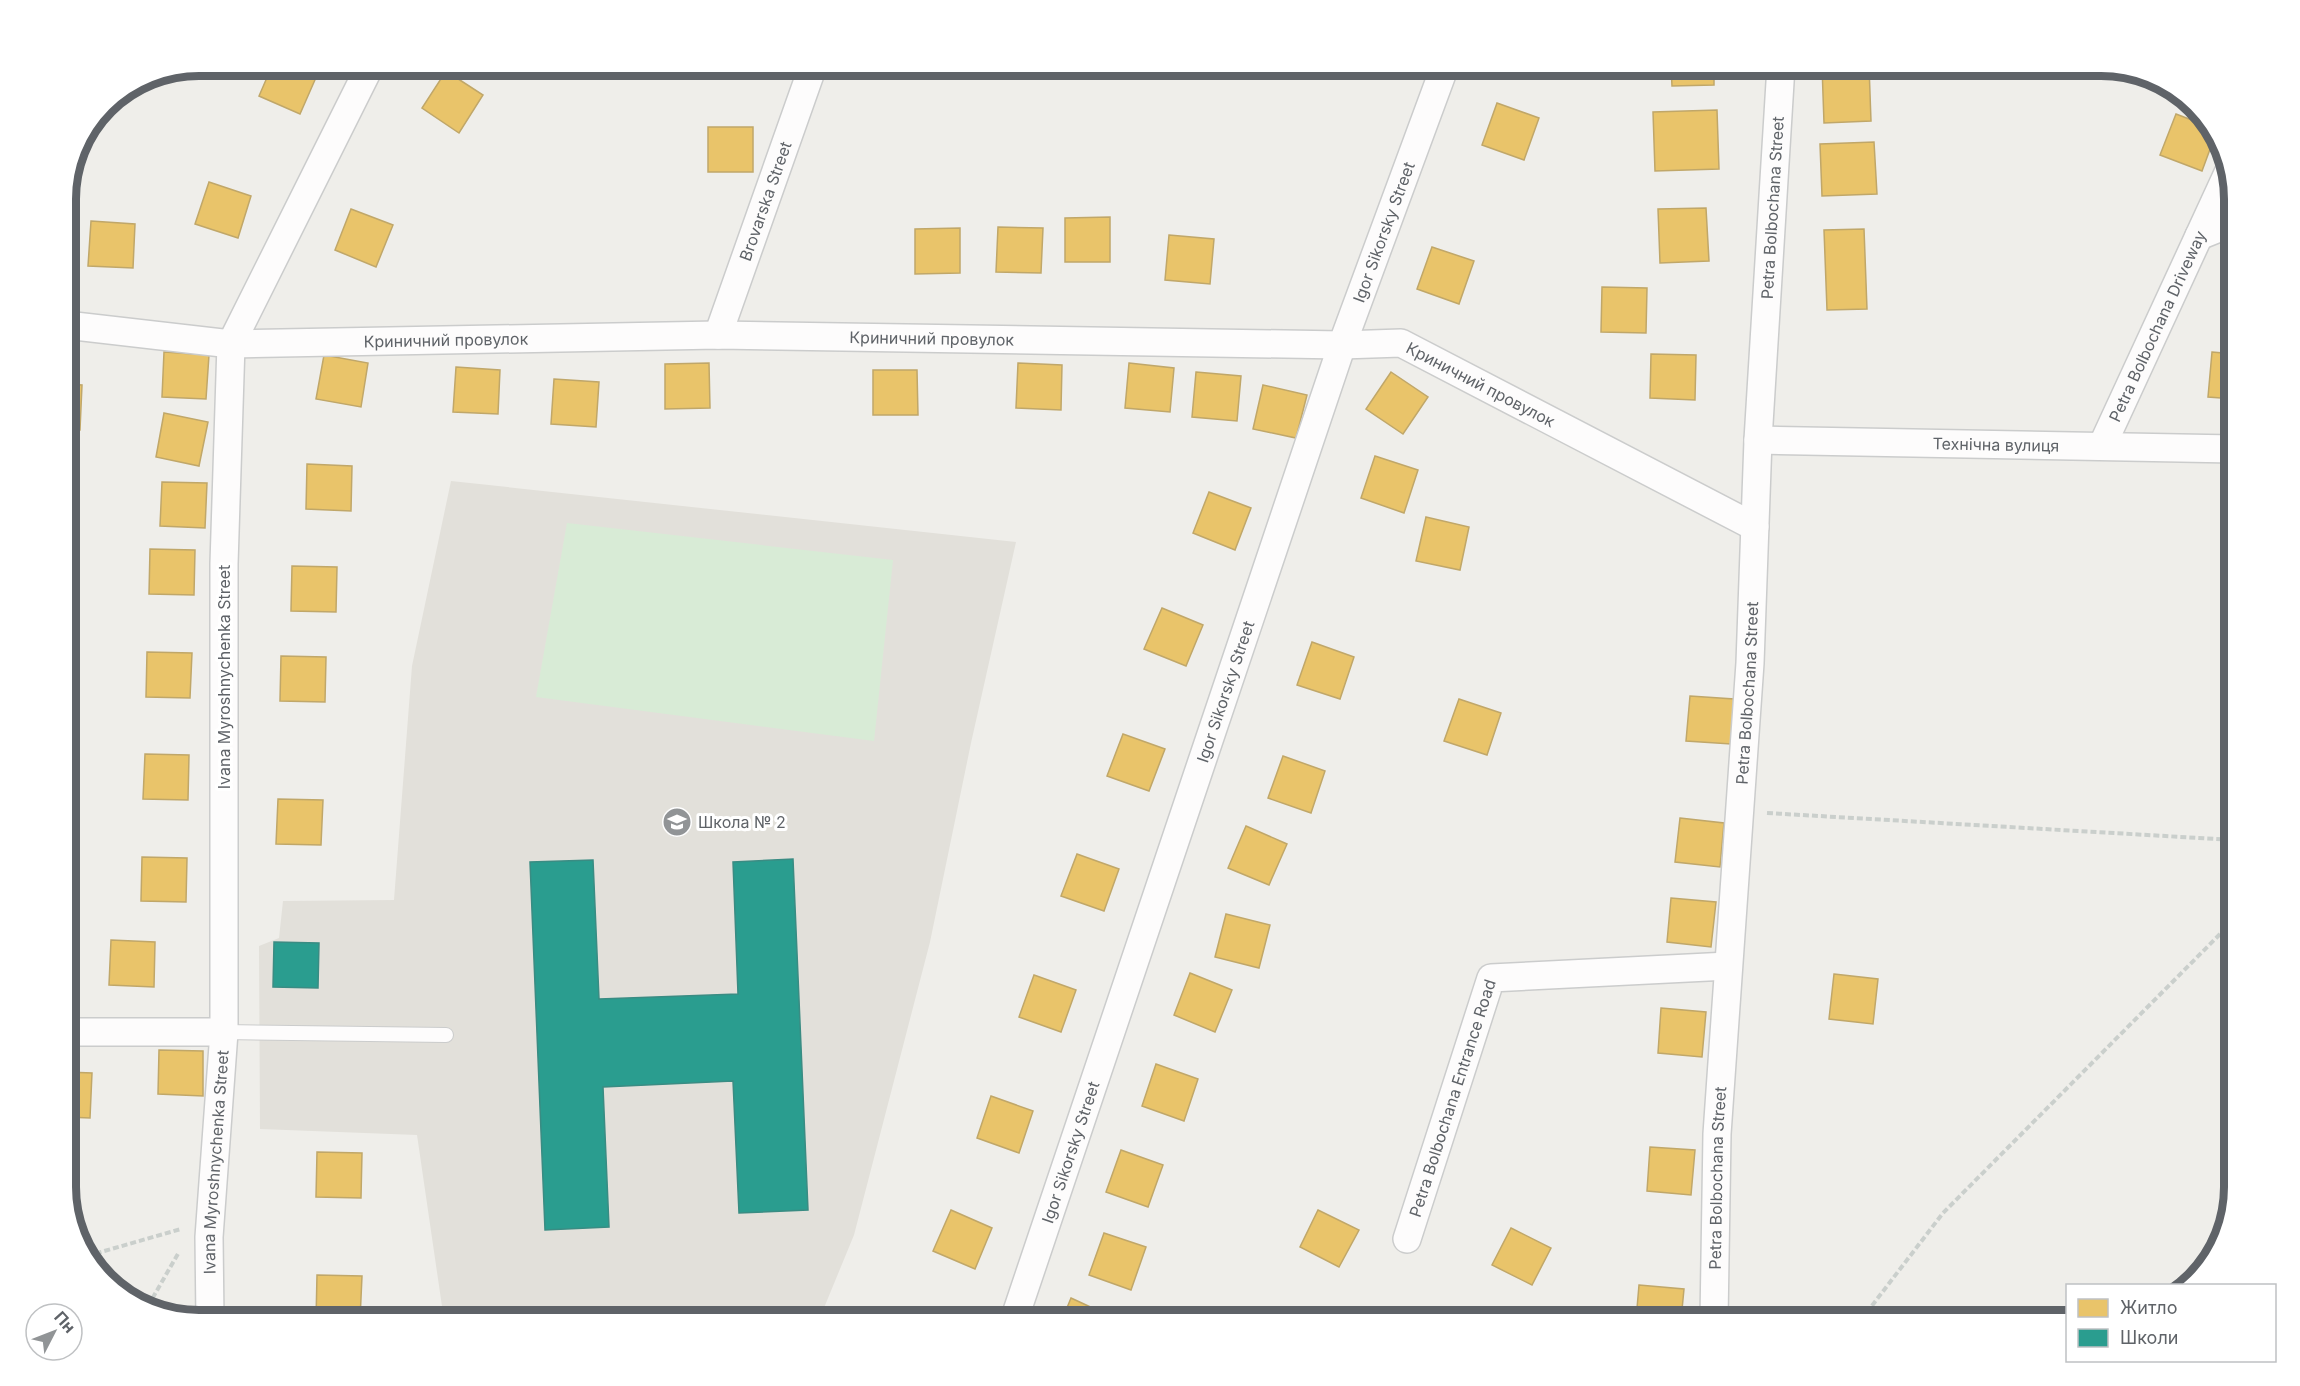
<svg xmlns="http://www.w3.org/2000/svg" width="2300" height="1386" font-family="Inter,sans-serif">
	<style>
		.education { fill: #e2e0da }
		.pitch { fill: #d8ebd6 }
		.homes { fill: #e9c46a; stroke: #c0a769; stroke-width: 1.5 }
		.schools { fill: #2a9d8f; stroke: #3a8c83; stroke-width: 1.5 }
		.lines { fill: none; stroke-linecap: round; stroke-linejoin: round }
		.service-casing { stroke: #cbcccc; stroke-width: 16 }
		.minor-casing { stroke: #cbcccc; stroke-width: 30 }
		.path { stroke: #cacfcc; stroke-width: 4; stroke-dasharray: 6 3; stroke-linecap: butt }
		.service { stroke: #fdfcfc; stroke-width: 14 }
		.minor { stroke: #fdfcfc; stroke-width: 27 }
		.labels { text-anchor: middle; dominant-baseline: central; stroke-width: 6; stroke-linejoin: round; paint-order: stroke }
		.street-label { font-size: 16px; fill: #5f6368; stroke: #fff }
		.poi-label { font-size: 16px; fill: #5f6368; stroke: #fff; text-anchor: start }
		.rim { fill: none; stroke: #5f6368; stroke-width: 8 }
	</style>
	<rect width="100%" height="100%" fill="#efeeea"/>
	<polygon class="education" points="451,481 1016,542 971,743 930,942 854,1235 819,1320 444,1320 417,1135 260,1129 259,946 279,938 283,901 394,900 412,666"/>
	<polygon class="pitch" points="567,523 893,560 874,741 536,697"/>
	<g class="homes">
		<polygon points="272,66 302,66 318,73 300,114 259,96"/>
		<polygon points="1671,66 1714,66 1714,85 1672,86"/>
		<polygon points="1822,66 1869,66 1871,121 1824,123"/>
		<polygon points="446,71 483,95 459,133 422,108"/>
		<polygon points="1497,103 1539,118 1524,160 1482,145"/>
		<polygon points="1717,110 1719,169 1655,171 1653,112"/>
		<polygon points="2176,114 2210,127 2216,133 2202,171 2160,155"/>
		<rect x="708" y="127" width="45" height="45"/>
		<polygon points="1874,142 1877,194 1822,196 1820,144"/>
		<polygon points="209,182 251,196 238,238 195,224"/>
		<polygon points="1706,208 1709,261 1660,263 1658,209"/>
		<polygon points="351,209 393,225 376,267 335,250"/>
		<polygon points="1110,217 1110,262 1065,262 1065,218"/>
		<polygon points="91,221 135,224 133,268 88,266"/>
		<polygon points="998,227 1043,228 1041,273 996,272"/>
		<polygon points="960,228 960,273 915,274 915,229"/>
		<polygon points="1864,229 1867,309 1827,310 1824,230"/>
		<polygon points="1169,235 1214,239 1210,284 1165,280"/>
		<polygon points="1432,247 1474,261 1459,304 1417,289"/>
		<polygon points="1602,287 1647,288 1646,333 1601,332"/>
		<polygon points="164,352 209,355 206,399 162,397"/>
		<polygon points="2212,352 2234,354 2234,399 2208,397"/>
		<polygon points="1651,354 1696,355 1695,400 1650,398"/>
		<polygon points="324,355 368,363 361,407 316,399"/>
		<polygon points="709,363 710,408 665,409 665,364"/>
		<polygon points="1018,363 1062,365 1061,410 1016,408"/>
		<polygon points="1129,363 1174,368 1170,412 1125,408"/>
		<polygon points="456,367 500,370 498,414 453,412"/>
		<polygon points="873,370 917,370 918,415 873,415"/>
		<polygon points="1196,372 1241,376 1237,421 1192,417"/>
		<polygon points="1391,372 1428,397 1403,434 1366,409"/>
		<polygon points="554,379 599,382 596,427 551,424"/>
		<polygon points="66,384 82,385 80,430 66,429"/>
		<polygon points="1263,385 1307,395 1296,438 1253,429"/>
		<polygon points="164,413 208,422 199,466 156,457"/>
		<polygon points="1375,456 1418,470 1404,513 1361,498"/>
		<polygon points="307,464 352,466 351,511 306,509"/>
		<polygon points="162,482 207,483 205,528 160,526"/>
		<polygon points="1209,492 1251,508 1235,550 1193,533"/>
		<polygon points="1426,517 1469,527 1460,570 1416,561"/>
		<polygon points="150,549 195,550 194,595 149,594"/>
		<polygon points="292,566 337,567 336,612 291,611"/>
		<polygon points="1162,608 1203,625 1186,666 1144,649"/>
		<polygon points="1312,642 1354,657 1340,699 1297,685"/>
		<polygon points="147,652 192,653 190,698 146,697"/>
		<polygon points="281,656 326,657 325,702 280,701"/>
		<polygon points="1690,696 1734,699 1731,744 1686,741"/>
		<polygon points="1459,699 1501,713 1487,755 1444,741"/>
		<polygon points="1123,734 1165,749 1149,791 1107,776"/>
		<polygon points="145,754 189,755 188,800 143,799"/>
		<polygon points="1283,756 1325,771 1311,813 1268,798"/>
		<polygon points="278,799 323,800 321,845 276,844"/>
		<polygon points="1680,818 1724,823 1720,867 1675,862"/>
		<polygon points="1246,826 1287,844 1269,885 1228,868"/>
		<polygon points="1077,854 1119,869 1104,911 1061,896"/>
		<polygon points="142,857 187,858 186,902 141,901"/>
		<polygon points="1671,898 1716,902 1711,947 1667,942"/>
		<polygon points="1226,914 1270,925 1259,968 1215,957"/>
		<polygon points="111,940 155,942 154,987 109,985"/>
		<polygon points="1190,973 1232,990 1215,1032 1174,1015"/>
		<polygon points="1834,974 1878,979 1873,1024 1829,1019"/>
		<polygon points="1034,975 1076,990 1061,1032 1019,1017"/>
		<polygon points="1661,1008 1706,1012 1702,1057 1658,1053"/>
		<polygon points="159,1050 203,1051 203,1096 158,1094"/>
		<polygon points="1156,1064 1198,1079 1184,1121 1142,1106"/>
		<polygon points="66,1072 92,1073 90,1118 66,1117"/>
		<polygon points="991,1096 1033,1111 1019,1153 977,1138"/>
		<polygon points="1650,1147 1695,1150 1691,1195 1647,1191"/>
		<polygon points="1121,1150 1163,1165 1148,1207 1106,1192"/>
		<polygon points="317,1152 362,1153 361,1198 316,1197"/>
		<polygon points="951,1210 992,1228 975,1269 933,1251"/>
		<polygon points="1318,1210 1359,1230 1339,1267 1300,1247"/>
		<polygon points="1511,1228 1551,1248 1532,1285 1492,1265"/>
		<polygon points="1104,1233 1146,1247 1131,1290 1089,1275"/>
		<polygon points="317,1275 362,1276 360,1320 316,1320"/>
		<polygon points="1639,1285 1684,1289 1681,1320 1636,1320"/>
		<polygon points="1071,1298 1112,1317 1111,1320 1062,1320"/>
	</g>
	<g class="schools">
		<polygon points="793,859 808,1210 739,1213 733,1081 603,1087 609,1227 545,1230 530,862 593,860 599,999 738,994 733,862"/>
		<polygon points="274,942 319,943 318,988 273,987"/>
	</g>
	<g class="lines">
		<g class="service-casing">
			<polyline id="service" points="224,1032 446,1035"/>
		</g>
		<g class="minor-casing">
			<g id="minor">
				<polyline points="2199,236 2234,222"/>
				<path id="s1" d="M66 325 231 344 718 335 1342 345 1401 343 1755 527"/>
				<path id="s2" d="M718 335 813 66"/>
				<path id="s3" d="M1758 440 2234 449"/>
				<path id="s4" d="M2102 446 2228 173"/>
				<polyline points="66,1032 224,1032"/>
				<path id="s5" d="M1407 1239 1491 978 1728 966"/>
				<path id="s6" d="M210 1320 209 1237 224 1032V564L231 344 370 66"/>
				<path id="s7" d="M1014 1320 1342 345 1445 66"/>
				<path id="s8" d="M1714 1320 1717 1134 1750 663 1758 440 1781 66"/>
			</g>
		</g>
		<g class="path">
			<polyline points="1767,813 2234,840"/>
			<polyline points="87,1256 181,1229"/>
			<polyline points="148,1306 179,1252"/>
			<polyline points="1861,1320 1943,1213 2234,920"/>
		</g>
		<use href="#service" class="service"/>
		<use href="#minor" class="minor"/>
	</g>
	<defs>
		<g id="school-disc" transform="scale(1.5)"><circle r="9.5" fill="#919496" stroke="#fff"/><path d="M0-5L7-2L0 1L-7-2ZM-4 1L0 2.5L4 1V4Q0 6-4 4Z" fill="#fff"/></g>
	</defs>
	<g fill-rule="evenodd">
		<use href="#school-disc" x="677" y="822"/>
	</g>
	<g class="labels">
		<g class="street-label">
			<text stroke="none"><textPath href="#s2" startOffset="142">Brovarska Street</textPath></text>
			<text stroke="none"><textPath href="#s8" startOffset="1114">Petra Bolbochana Street</textPath></text>
			<text stroke="none"><textPath href="#s7" startOffset="1149">Igor Sikorsky Street</textPath></text>
			<text stroke="none"><textPath href="#s4" startOffset="132">Petra Bolbochana Driveway</textPath></text>
			<text stroke="none"><textPath href="#s1" startOffset="867">Криничний провулок</textPath></text>
			<text stroke="none"><textPath href="#s1" startOffset="381">Криничний провулок</textPath></text>
			<text stroke="none"><textPath href="#s1" startOffset="1426">Криничний провулок</textPath></text>
			<text stroke="none"><textPath href="#s3" startOffset="238">Технічна вулиця</textPath></text>
			<text transform="translate(224 677) rotate(-90)">Ivana Myroshnychenka Street</text>
			<text stroke="none"><textPath href="#s7" startOffset="663">Igor Sikorsky Street</textPath></text>
			<text stroke="none"><textPath href="#s8" startOffset="628">Petra Bolbochana Street</textPath></text>
			<text stroke="none"><textPath href="#s5" startOffset="148">Petra Bolbochana Entrance Road</textPath></text>
			<text stroke="none"><textPath href="#s7" startOffset="177">Igor Sikorsky Street</textPath></text>
			<text stroke="none"><textPath href="#s6" startOffset="158">Ivana Myroshnychenka Street</textPath></text>
			<text stroke="none"><textPath href="#s8" startOffset="142">Petra Bolbochana Street</textPath></text>
		</g>
		<g class="poi-label">
			<text x="698" y="822">Школа № 2</text>
		</g>
	</g>
	<path d="M0 0H2300V1386H0ZM199 76H2101A123 123 0 0 1 2224 199V1187A123 123 0 0 1 2101 1310H199A123 123 0 0 1 76 1187V199A123 123 0 0 1 199 76Z" fill="#fff" fill-rule="evenodd"/>
	<path class="rim" d="M199 76H2101A123 123 0 0 1 2224 199V1187A123 123 0 0 1 2101 1310H199A123 123 0 0 1 76 1187V199A123 123 0 0 1 199 76Z"/>
	<rect x="2066" y="1284" width="210" height="78" fill="#ffffff" stroke="#bfc1c3" stroke-width="1.5"/>
	<rect x="2078" y="1299" width="30" height="18" fill="#e9c46a" stroke="#bfc1c3" stroke-width="1.5"/>
	<text x="2120" y="1314" font-size="18" fill="#5f6368">Житло</text>
	<rect x="2078" y="1329" width="30" height="18" fill="#2a9d8f" stroke="#bfc1c3" stroke-width="1.5"/>
	<text x="2120" y="1344" font-size="18" fill="#5f6368">Школи</text>
	<g transform="translate(54 1332) rotate(48)"><circle r="28" fill="#ffffff" stroke="#bfc1c3" stroke-width="1.5"/>
	<path d="M0-4.5L10 22L0 15L-10 22Z" fill="#919496"/>
	<text y="-9" font-size="16" font-weight="bold" text-anchor="middle" fill="#5f6368">Пн</text>
	</g>
</svg>
